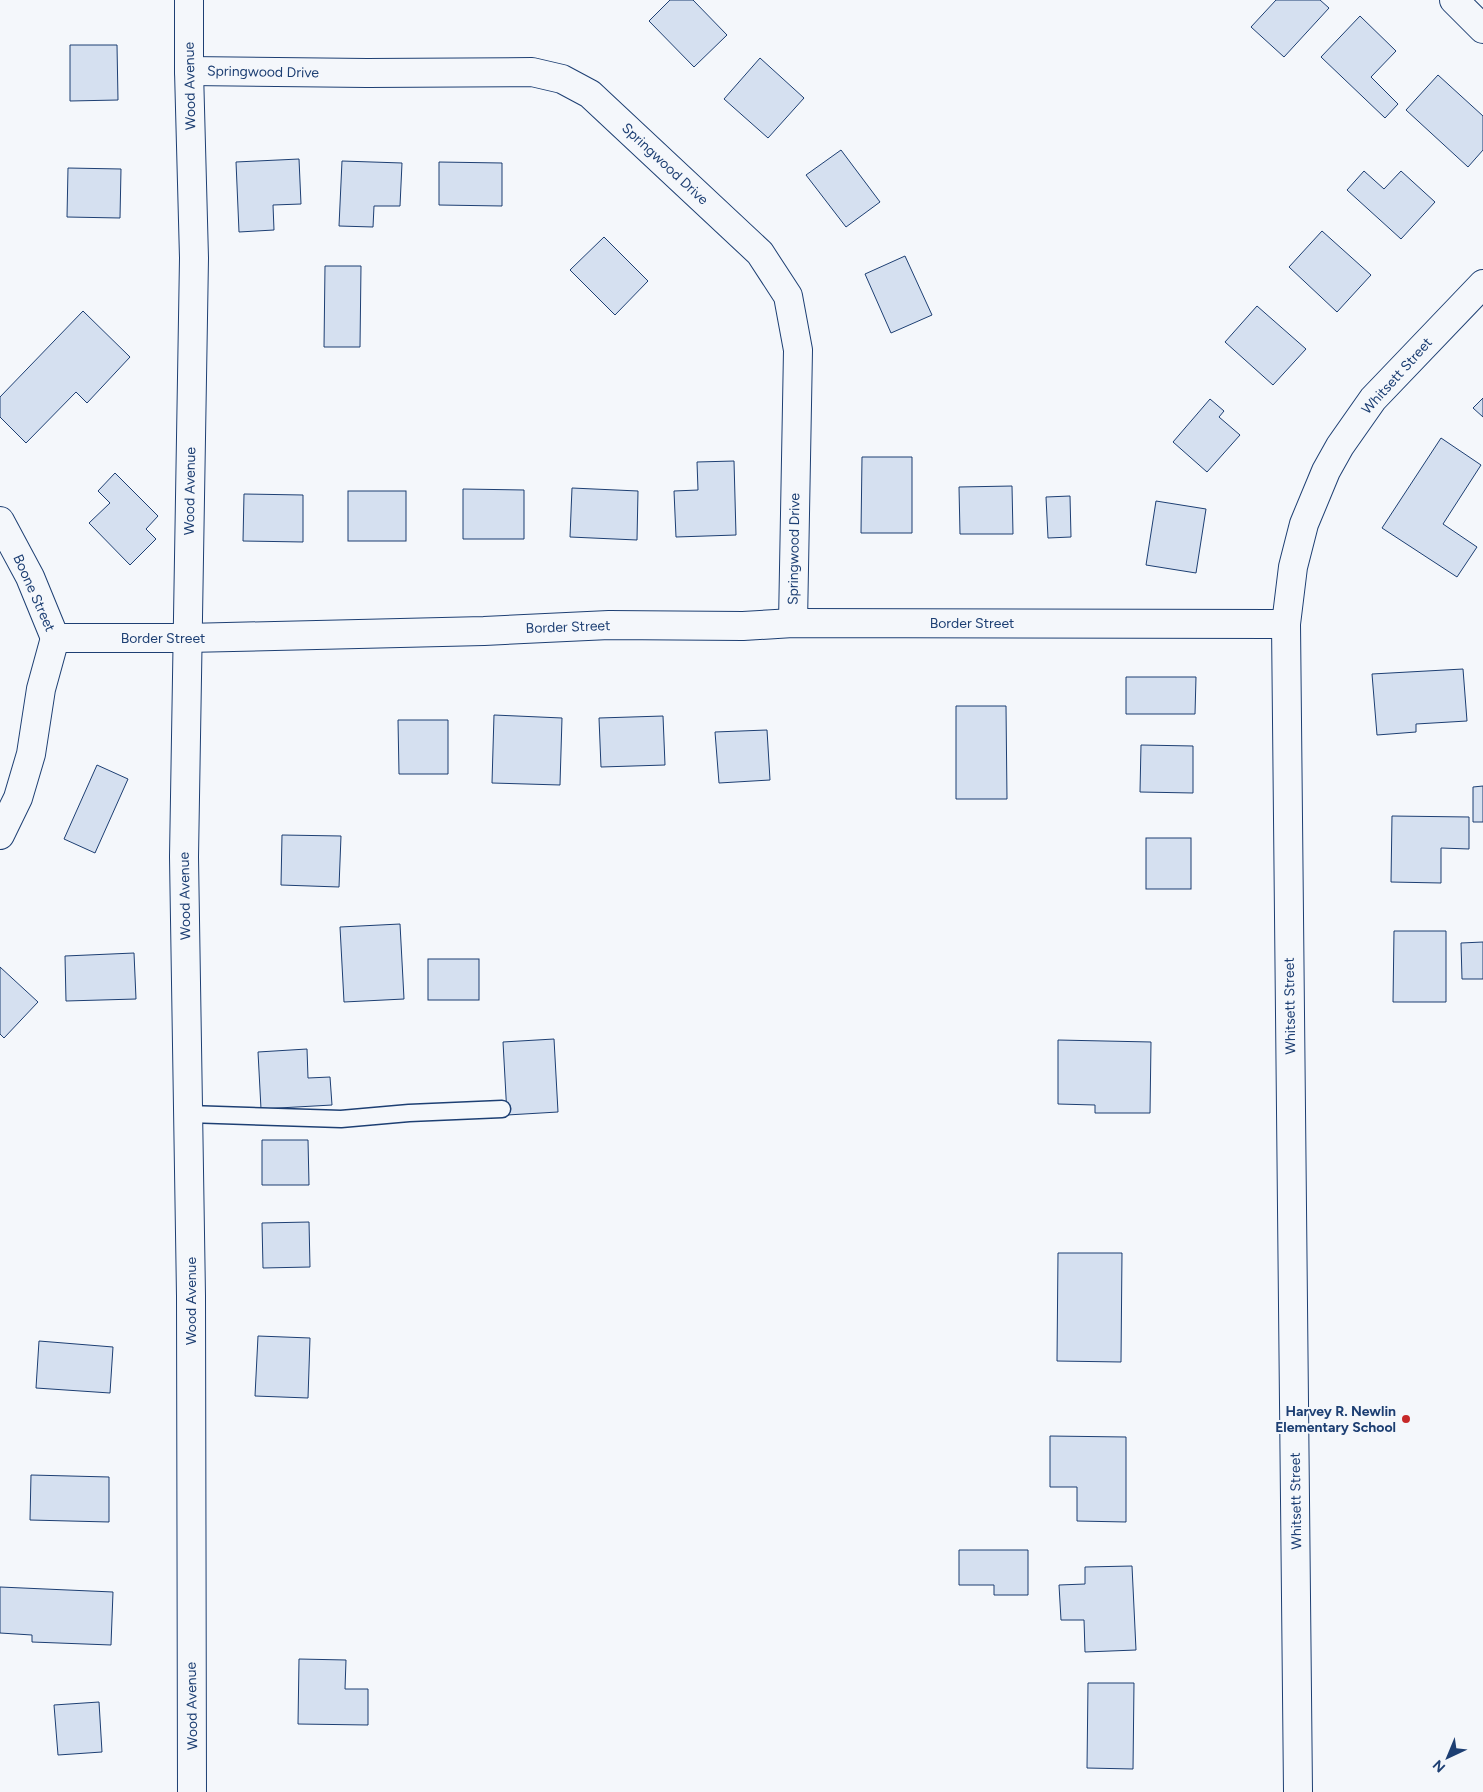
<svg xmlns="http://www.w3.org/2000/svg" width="1483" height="1792" font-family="Figtree,sans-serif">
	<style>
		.building { fill: #d5e0f0; stroke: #1d3f73 }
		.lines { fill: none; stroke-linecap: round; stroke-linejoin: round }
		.service-casing { stroke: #1d3f73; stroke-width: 19 }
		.minor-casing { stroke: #1d3f73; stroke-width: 30 }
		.tertiary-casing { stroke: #1d3f73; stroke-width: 30 }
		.service { stroke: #f4f7fb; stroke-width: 16 }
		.minor { stroke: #f4f7fb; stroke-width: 28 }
		.tertiary { stroke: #f4f7fb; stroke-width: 28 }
		.poi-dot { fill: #c62828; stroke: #f4f7fb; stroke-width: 2 }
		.labels { text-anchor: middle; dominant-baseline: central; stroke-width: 4; stroke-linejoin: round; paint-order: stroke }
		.street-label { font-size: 14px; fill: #1d3f73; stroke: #f4f7fb }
		.poi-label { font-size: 14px; font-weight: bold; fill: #1d3f73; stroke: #f4f7fb; text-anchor: end }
	</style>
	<rect width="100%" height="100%" fill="#f4f7fb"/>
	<g class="building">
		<polygon points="670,0 693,0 727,35 694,67 649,21"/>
		<polygon points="1276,0 1320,0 1329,8 1284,57 1251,27"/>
		<polygon points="1360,16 1396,51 1371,77 1398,104 1385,118 1321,57"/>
		<polygon points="70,45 117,45 118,100 70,101"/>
		<polygon points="760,58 804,98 768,138 724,99"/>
		<polygon points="1438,75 1483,116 1483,150 1468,167 1406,110"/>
		<polygon points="841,150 880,202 846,227 806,175"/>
		<polygon points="299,159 301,204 273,205 274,230 239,232 236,162"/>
		<polygon points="342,161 402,163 400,206 374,206 373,227 339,226"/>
		<polygon points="439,162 502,163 502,206 439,205"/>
		<polygon points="68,168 121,169 120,218 67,217"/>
		<polygon points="1364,171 1384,189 1401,171 1435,202 1401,239 1347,190"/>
		<polygon points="1322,231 1371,275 1337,312 1289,267"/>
		<polygon points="604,237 648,281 615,315 570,270"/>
		<polygon points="905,256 932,315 891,333 865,274"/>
		<polygon points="325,266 361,266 360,347 324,347"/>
		<polygon points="1257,306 1306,349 1273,385 1225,342"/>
		<polygon points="83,311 130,357 87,403 76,392 26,443 0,417 0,397"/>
		<polygon points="1483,398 1483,417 1473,408"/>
		<polygon points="1210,399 1224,411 1219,417 1240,435 1207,472 1173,442"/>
		<polygon points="1441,438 1481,465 1443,524 1477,547 1457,577 1382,528"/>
		<polygon points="862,457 912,457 912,533 861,533"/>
		<polygon points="734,461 736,535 676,537 674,491 698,490 697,462"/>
		<polygon points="115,473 158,516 146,529 156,539 130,565 89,523 110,503 98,491"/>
		<polygon points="1012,486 1013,534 960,534 959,487"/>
		<polygon points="572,488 638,491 637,540 570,537"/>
		<polygon points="463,489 524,490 524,539 463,539"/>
		<rect x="348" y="491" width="58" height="50"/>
		<polygon points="244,494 303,495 303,542 243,541"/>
		<polygon points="1070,496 1071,537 1048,538 1046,497"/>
		<polygon points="1156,501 1206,509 1196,573 1146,565"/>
		<polygon points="1463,669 1467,721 1416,724 1416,732 1377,735 1372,674"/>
		<polygon points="1126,677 1196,677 1195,714 1126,714"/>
		<polygon points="956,706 1006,706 1007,799 956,799"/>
		<polygon points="494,715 562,718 560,785 492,783"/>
		<polygon points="663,716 665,765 601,767 599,718"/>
		<polygon points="398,720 448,720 448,774 399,774"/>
		<polygon points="767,730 770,780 719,783 715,732"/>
		<polygon points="1141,745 1193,746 1193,793 1140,792"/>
		<polygon points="97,765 128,779 95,853 64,839"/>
		<polygon points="1483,786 1483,822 1473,822 1473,787"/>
		<polygon points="1392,816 1469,817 1469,849 1441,848 1441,883 1391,882"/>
		<polygon points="282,835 341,836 339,887 281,885"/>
		<rect x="1146" y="838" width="45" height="51"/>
		<polygon points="400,924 404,999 344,1002 340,927"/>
		<polygon points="1394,931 1446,931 1446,1002 1393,1002"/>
		<polygon points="1483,942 1483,979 1462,979 1461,943"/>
		<polygon points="134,953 136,999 66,1001 65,956"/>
		<rect x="428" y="959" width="51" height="41"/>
		<polygon points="0,967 38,1002 4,1038 0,1034"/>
		<polygon points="554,1039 558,1112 507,1115 503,1042"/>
		<polygon points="1058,1040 1151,1042 1150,1113 1095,1113 1095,1105 1058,1104"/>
		<polygon points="307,1049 308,1078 330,1077 332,1105 261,1109 258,1052"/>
		<polygon points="262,1140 308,1140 309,1185 262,1185"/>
		<polygon points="309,1222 310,1267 263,1268 262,1223"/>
		<polygon points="1058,1253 1122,1253 1121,1362 1057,1361"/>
		<polygon points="258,1336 310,1338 308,1398 255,1396"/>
		<polygon points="39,1341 113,1347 110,1393 36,1388"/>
		<polygon points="1050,1436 1126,1437 1126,1522 1077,1521 1077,1487 1050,1487"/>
		<polygon points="31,1475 109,1477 109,1522 30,1520"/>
		<polygon points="959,1550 1028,1550 1028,1595 994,1595 994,1585 959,1585"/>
		<polygon points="1132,1566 1136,1650 1085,1652 1084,1620 1061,1620 1059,1585 1085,1584 1085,1567"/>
		<polygon points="0,1587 113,1592 111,1645 32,1642 32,1635 0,1633"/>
		<polygon points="299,1659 346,1660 345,1689 368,1689 368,1725 298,1724"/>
		<polygon points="1088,1683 1134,1683 1133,1769 1087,1768"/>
		<polygon points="99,1702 102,1752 58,1755 54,1705"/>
	</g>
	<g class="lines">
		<g class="service-casing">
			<polyline id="service" points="188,1114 341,1119 409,1113 502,1109"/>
		</g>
		<g class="minor-casing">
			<g id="minor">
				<polyline points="189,0 189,71 194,258 184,857 191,1296 192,1792"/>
				<polyline points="189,71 367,73 532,72 562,79 590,94 760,253 788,296 798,350 793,623"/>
				<polyline points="0,521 30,577 55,638"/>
				<polyline points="55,638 187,638 484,631 609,625 743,626 793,623 1286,624"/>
				<polyline points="0,835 18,798 31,754 41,689 55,638"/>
				<polyline points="1298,1792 1286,624 1293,567 1304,524 1326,471 1340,446 1373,399 1483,284"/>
			</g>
		</g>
		<g class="tertiary-casing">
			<polyline id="tertiary" points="1454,0 1483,29"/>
		</g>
		<use href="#service" class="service"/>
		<use href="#minor" class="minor"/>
		<use href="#tertiary" class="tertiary"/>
	</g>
	<circle class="poi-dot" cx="1406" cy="1419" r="5"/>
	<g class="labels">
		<g class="street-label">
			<text transform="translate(263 72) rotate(1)">Springwood Drive</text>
			<text transform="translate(190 86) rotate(-91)">Wood Avenue</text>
			<text transform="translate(665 164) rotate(43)">Springwood Drive</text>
			<text transform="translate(1397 376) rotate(-48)">Whitsett Street</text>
			<text transform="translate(190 491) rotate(-89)">Wood Avenue</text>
			<text transform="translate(794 549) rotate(-89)">Springwood Drive</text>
			<text transform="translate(34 593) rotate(66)">Boone Street</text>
			<text x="972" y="623">Border Street</text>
			<text transform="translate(568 627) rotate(-2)">Border Street</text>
			<text x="163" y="638">Border Street</text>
			<text transform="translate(185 896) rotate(-91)">Wood Avenue</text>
			<text transform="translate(1290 1006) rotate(-91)">Whitsett Street</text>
			<text transform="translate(191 1301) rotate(-90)">Wood Avenue</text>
			<text transform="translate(1296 1501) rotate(-91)">Whitsett Street</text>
			<text transform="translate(192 1706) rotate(-91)">Wood Avenue</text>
		</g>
		<g class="poi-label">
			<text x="1396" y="1411">Harvey R. Newlin<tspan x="1396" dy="16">Elementary School</tspan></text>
		</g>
	</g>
	<g transform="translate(1448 1757) rotate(224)" stroke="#f4f7fb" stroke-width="4" paint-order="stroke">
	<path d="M0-4L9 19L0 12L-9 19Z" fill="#1d3f73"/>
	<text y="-8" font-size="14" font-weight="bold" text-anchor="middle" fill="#1d3f73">N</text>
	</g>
</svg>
